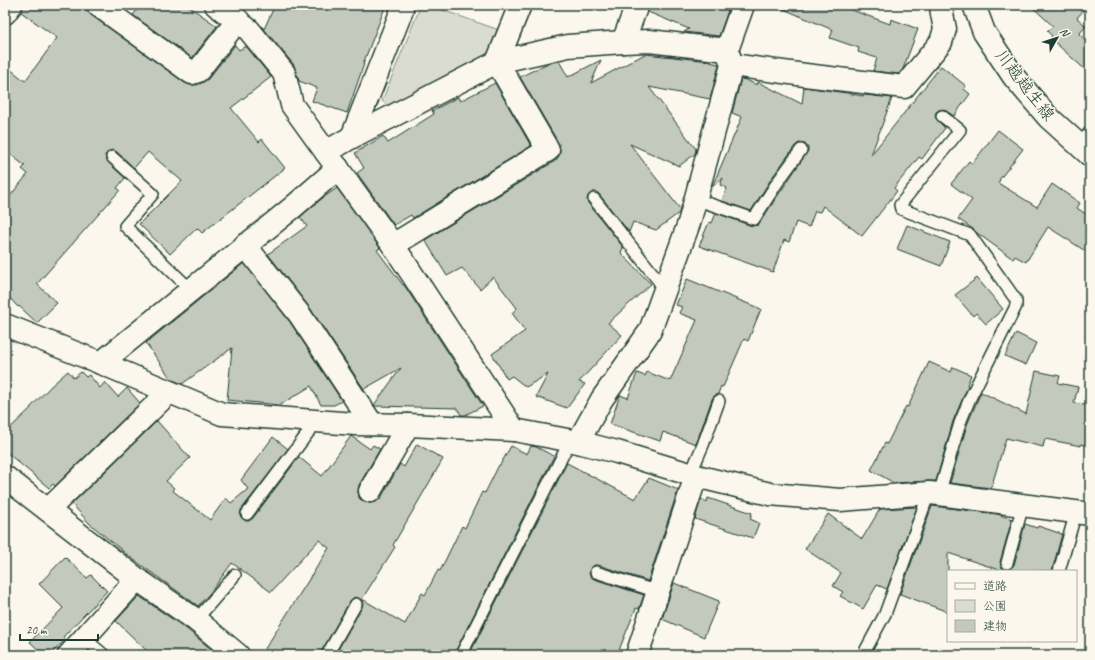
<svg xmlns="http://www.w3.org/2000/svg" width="1095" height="660" font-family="Caveat,'Klee One',sans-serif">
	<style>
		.green { fill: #dbdcd1; stroke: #7d8c82 }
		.building { fill: #c4c9be; stroke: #1f3d34 }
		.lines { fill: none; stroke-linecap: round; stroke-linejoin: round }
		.service-casing { stroke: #1f3d34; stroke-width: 14 }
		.minor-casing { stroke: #1f3d34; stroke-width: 25 }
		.secondary-casing { stroke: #1f3d34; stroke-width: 25 }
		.service { stroke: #fbf7ec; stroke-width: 11 }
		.minor { stroke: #fbf7ec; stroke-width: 22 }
		.secondary { stroke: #fbf7ec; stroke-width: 22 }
		.labels { text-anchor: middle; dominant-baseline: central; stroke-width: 3; stroke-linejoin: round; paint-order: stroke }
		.street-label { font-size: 17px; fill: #1f3d34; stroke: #fbf7ec }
	</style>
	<rect width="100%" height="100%" fill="#fbf7ec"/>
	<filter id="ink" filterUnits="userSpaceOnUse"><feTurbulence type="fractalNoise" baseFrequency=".025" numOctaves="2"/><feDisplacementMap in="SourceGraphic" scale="8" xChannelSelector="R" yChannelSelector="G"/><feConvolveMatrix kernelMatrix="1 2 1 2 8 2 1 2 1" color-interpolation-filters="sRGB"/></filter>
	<g filter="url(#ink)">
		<polygon class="green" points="421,5 428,5 499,30 489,53 388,106 382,101"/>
		<g class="building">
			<polygon points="23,5 79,5 88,12 91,15 185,83 190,85 196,85 202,83 208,79 235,45 239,50 246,46 271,77 231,108 259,142 262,139 285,168 202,233 197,228 170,254 139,224 182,181 148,152 134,168 117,152 113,150 109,151 105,155 106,160 125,178 117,188 120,190 37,284 57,303 37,323 19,306 18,307 5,293 5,202 28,174 22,169 25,166 5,150 5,65 25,81 57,38 21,12"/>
			<polygon points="141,5 187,5 217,26 192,58 133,15"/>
			<polygon points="275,5 386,5 363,64 364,64 347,113 312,101 317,88 299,81 294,65 264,29"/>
			<polygon points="649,5 730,5 719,36 684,32 689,29 648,12"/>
			<polygon points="774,5 851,5 849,9 890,24 891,19 918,29 903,69 899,74 873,71 877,58 858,52 859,48 830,38 833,30"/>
			<polygon points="1030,5 1088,5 1077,18 1086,26 1079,34 1090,44 1090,74 1050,38 1052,36 1047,31 1053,26"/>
			<polygon points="645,54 710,61 710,62 718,64 719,65 710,99 649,87 696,149 695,154 679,166 630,144 680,209 679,213 656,230 633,222 629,232 599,194 596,192 593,192 588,196 587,200 588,203 623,247 621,253 651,284 608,323 622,335 579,382 585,384 567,408 536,397 548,374 526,387 512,376 507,379 492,354 525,331 512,313 517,308 493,277 480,289 462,268 447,276 425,240 555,161 559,156 560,150 559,144 520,77 548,63 559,61 568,77 601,60 591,83"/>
			<polygon points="941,66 966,86 964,89 970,94 954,116 943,109 939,110 936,112 935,115 936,119 945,128 922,159 919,157 894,188 897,191 862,236 823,206 820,212 815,211 809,227 796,222 789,242 784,240 773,272 699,246 709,222 712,223 716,213 752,226 758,225 808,151 808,148 805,144 799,143 795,146 771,179 751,211 722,201 727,188 720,185 723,178 712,187 742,117 732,113 741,79 746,80 757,85 758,82 802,104 804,87 847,93 863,96 864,95 892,98 871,155"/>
			<polygon points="495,83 531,146 413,218 411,215 394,225 357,173 364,168 355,153 383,136 388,143 434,114 432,111 458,97 460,101"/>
			<polygon points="998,130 1023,149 999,180 1000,180 998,183 1037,207 1052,184 1080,203 1077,208 1090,217 1090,254 1048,227 1026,262 1015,256 1013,259 977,233 973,229 958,219 972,200 951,184 969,161 972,164"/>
			<polygon points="337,188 380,248 377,250 403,285 404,285 483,406 465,415 461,415 457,408 375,406 374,405 401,368 364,389 310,308 268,254 307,226 300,217 320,200"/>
			<polygon points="907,225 950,242 941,266 897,249"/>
			<polygon points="244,263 290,322 342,401 334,405 321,405 311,386 280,405 227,400 232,348 182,384 171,379 146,343"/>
			<polygon points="977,278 1003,309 986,324 976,313 973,316 955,295"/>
			<polygon points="687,279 761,309 748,341 744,339 723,387 721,386 718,394 714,396 712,399 696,444 663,432 660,441 610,424 620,395 628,398 637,373 645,376 647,372 670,381 697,320 679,313 682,307 676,305"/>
			<polygon points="1016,333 1036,343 1026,365 1005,356"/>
			<polygon points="929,362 951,372 953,367 971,375 967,385 968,386 953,421 936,481 928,481 894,483 871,470 885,443 887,444 906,406 908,407"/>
			<polygon points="68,371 74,378 81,372 86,377 89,375 100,388 105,382 118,397 127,388 140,403 55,486 53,484 49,488 5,451 5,433 31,408 30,408 51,386"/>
			<polygon points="1036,371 1060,376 1058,383 1078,387 1074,403 1090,406 1090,446 1081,444 1081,446 1045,439 1043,447 1006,438 991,488 950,483 967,425 981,392 1026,414"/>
			<polygon points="157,421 190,458 166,481 174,488 172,490 210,520 226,498 231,503 248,489 241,480 273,437 288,449 241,510 240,516 243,519 246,521 249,521 253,518 299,457 322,476 351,436 370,449 373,445 380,449 359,485 358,491 359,498 364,502 370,503 376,502 381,498 400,464 404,467 417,444 443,459 393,545 395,547 362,599 405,624 422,593 425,595 438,570 440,571 462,526 465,528 482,492 485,493 499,465 500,465 511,446 527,454 531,446 536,447 554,456 455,652 454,655 335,655 362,607 363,604 362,600 356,597 353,598 350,601 321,652 320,655 261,655 329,548 319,540 271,592 232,563 210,593 198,606 130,557 89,523 72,504"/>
			<polygon points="567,463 635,499 649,478 678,490 648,581 598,565 594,565 590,570 589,574 591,577 594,579 644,595 639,609 636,608 617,655 469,655"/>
			<polygon points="708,498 752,513 750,519 759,523 753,538 695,519 701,499 707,502"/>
			<polygon points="932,506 997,514 1012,519 1000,562 1002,568 1006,570 1009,570 1014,565 1025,524 1037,528 1038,526 1062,534 1052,571 1003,571 948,553 948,612 900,594"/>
			<polygon points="917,507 887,589 877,585 863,609 840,596 843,592 833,586 841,573 805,549 828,514 862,539 880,509"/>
			<polygon points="65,557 87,578 91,575 107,591 63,637 65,640 50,655 44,655 30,642 63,608 39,584"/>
			<polygon points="674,583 719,601 704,637 662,619"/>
			<polygon points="139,596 188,630 218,655 151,655 116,621"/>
		</g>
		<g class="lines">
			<g class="service-casing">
				<g id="service">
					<polyline points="1079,145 1090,132"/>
					<polyline points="112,157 153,194 125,226 191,290"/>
					<polyline points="594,199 665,289"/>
					<polyline points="695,199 754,219 777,183 801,150"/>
					<polyline points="690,475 703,445 719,401"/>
					<polyline points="939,494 960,423 970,398 1016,306 1016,300 970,235 901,209 900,205 960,130 942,116"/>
					<polyline points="247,514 317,421"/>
					<polyline points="1007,563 1023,505"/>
					<polyline points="1059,571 1076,512"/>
					<polyline points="596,572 658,592"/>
					<polyline points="196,620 235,575"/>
					<polyline points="84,638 104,655"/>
					<polyline points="327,655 356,604"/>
					<polyline points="461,655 570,441"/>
					<polyline points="863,655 885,614 929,493"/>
				</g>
			</g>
			<g class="minor-casing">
				<g id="minor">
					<polyline points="98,5 192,73 198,71 238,20"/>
					<polyline points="216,5 249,30 284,73 292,105 393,245 514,430"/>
					<polyline points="5,13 11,5"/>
					<polyline points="623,42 637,5"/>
					<polyline points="732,65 805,75 904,87 941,42 945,29 942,14 941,5"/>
					<polyline points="352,137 402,10 400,5"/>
					<polyline points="326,152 352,137 497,62 568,46 623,42 649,41 727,50 743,5"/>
					<polyline points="245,245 300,315 372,424"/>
					<polyline points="393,245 548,150 497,62 520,5"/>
					<polyline points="5,325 101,363 222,414 355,424 408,425 514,430 578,442 617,452 696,476 770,494 840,500 929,493 939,494 1090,514"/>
					<polyline points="101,363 292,208 338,168"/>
					<polyline points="578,442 602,399 650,331 689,223 732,65 727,50"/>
					<polyline points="5,477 137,579 196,620 238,655"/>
					<polyline points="370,491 408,425"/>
					<polyline points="48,510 169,392"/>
					<polyline points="69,655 137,579"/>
					<polyline points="637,655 696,476"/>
				</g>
			</g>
			<g class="secondary-casing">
				<polyline id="secondary" points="974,5 984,32 1014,77 1048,117 1090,155"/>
			</g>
			<use href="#service" class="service"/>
			<use href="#minor" class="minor"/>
			<use href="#secondary" class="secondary"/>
		</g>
	</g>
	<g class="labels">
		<g class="street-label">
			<text transform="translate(1025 85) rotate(52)">川越越生線</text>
		</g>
	</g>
	<rect width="1095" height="660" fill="none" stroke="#fbf7ec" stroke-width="20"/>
	<rect x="10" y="10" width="1075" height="640" fill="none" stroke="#1f3d34" stroke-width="1.5" filter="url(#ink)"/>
	<rect x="947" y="570" width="130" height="72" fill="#fbf7ec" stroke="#a3ada2"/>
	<rect x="955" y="583" width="20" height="6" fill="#fbf7ec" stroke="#a3ada2"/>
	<text x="983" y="590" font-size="12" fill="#1f3d34">道路</text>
	<rect x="955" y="600" width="20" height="12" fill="#dbdcd1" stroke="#a3ada2"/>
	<text x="983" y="610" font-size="12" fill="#1f3d34">公園</text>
	<rect x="955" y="620" width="20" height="12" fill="#c4c9be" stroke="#a3ada2"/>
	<text x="983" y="630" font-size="12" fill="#1f3d34">建物</text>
	<g transform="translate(1057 38) rotate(51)" stroke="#fbf7ec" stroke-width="3" paint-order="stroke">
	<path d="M0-3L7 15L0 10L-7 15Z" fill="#1f3d34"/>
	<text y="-6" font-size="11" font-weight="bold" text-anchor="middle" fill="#1f3d34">N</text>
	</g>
	<path d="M20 634v6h78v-6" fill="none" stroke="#1f3d34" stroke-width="2"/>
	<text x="26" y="634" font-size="12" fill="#1f3d34" stroke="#fbf7ec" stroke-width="3" paint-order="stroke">20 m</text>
</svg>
